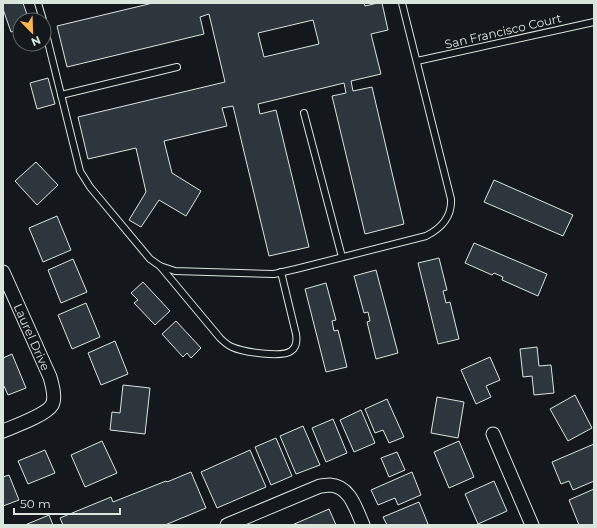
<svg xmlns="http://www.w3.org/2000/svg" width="597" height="528" font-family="Montserrat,sans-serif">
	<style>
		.building { fill: #2c363c; stroke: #d8e6dc; fill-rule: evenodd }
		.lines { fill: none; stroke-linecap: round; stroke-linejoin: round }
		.service-casing { stroke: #d8e6dc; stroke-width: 8 }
		.minor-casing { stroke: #d8e6dc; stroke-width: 15 }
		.service { stroke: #14181c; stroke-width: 6 }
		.minor { stroke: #14181c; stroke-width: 13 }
		.labels { text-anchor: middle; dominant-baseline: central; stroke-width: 3; stroke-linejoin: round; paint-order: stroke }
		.street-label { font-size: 12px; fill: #d8e6dc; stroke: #14181c }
	</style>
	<rect width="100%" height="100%" fill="#14181c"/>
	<g class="building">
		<polygon points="3,3 23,3 29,20 20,20 20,29 11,32 3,9"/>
		<path d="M153 3H364L365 6 378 3H382L388 30 371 34 381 74 351 81 353 91 372 87 404 224 365 234 332 96 346 93 344 83 258 104 260 114 276 110 309 247 269 256 233 106 222 108 227 126 164 141 172 173 201 191 186 216 159 200 141 227 129 220 146 192 136 148 88 159 78 117 225 82 209 14 200 17 204 34 67 67 57 26ZM313 20 319 44 264 57 258 33Z"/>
		<polygon points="48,78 55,104 37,109 30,83"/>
		<polygon points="36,162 58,185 37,205 15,181"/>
		<polygon points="494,180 573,215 563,236 484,202"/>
		<polygon points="57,216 71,250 43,262 29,228"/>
		<polygon points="474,243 547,274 538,296 502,280 503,277 494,273 492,275 465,263"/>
		<polygon points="439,258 447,290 443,291 446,303 450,302 459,339 438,344 418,263"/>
		<polygon points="73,259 87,292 61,303 48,270"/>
		<polygon points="376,270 398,353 376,359 367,322 370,321 368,312 364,313 354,276"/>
		<polygon points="143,282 170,311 155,325 134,303 138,300 131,293"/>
		<polygon points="326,283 336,320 332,321 334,331 338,330 347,367 326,372 305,289"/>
		<polygon points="86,303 100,337 72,349 58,315"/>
		<polygon points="176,321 201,348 191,358 187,353 183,357 162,334"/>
		<polygon points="115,341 128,374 101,385 88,353"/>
		<polygon points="537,347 539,366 551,365 554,393 534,395 532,376 523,377 520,349"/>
		<polygon points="12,354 26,388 8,395 4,386 3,386 3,358"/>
		<polygon points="490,357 500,380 486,386 491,397 476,404 461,370"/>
		<polygon points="123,385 150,388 145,434 110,430 112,412 120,413"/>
		<polygon points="575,395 592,428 568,441 550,409"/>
		<polygon points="437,397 464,402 458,438 431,433"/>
		<polygon points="387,399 404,437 389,443 383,430 375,433 365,409"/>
		<polygon points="361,410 375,443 354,452 340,420"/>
		<polygon points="333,419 347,453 326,462 312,428"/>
		<polygon points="303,426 320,465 296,474 280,436"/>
		<polygon points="276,438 292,476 271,485 255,447"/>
		<polygon points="102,441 117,473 85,487 71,455"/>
		<polygon points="459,441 474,477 449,488 434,452"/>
		<polygon points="594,444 594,481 573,490 569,481 561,484 552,462"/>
		<polygon points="45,450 55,473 28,484 18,461"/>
		<polygon points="250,450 266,487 217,508 201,472"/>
		<polygon points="397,452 405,470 389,477 381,458"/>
		<polygon points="191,472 206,508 165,525 63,525 60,518 111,497 113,502 166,481 167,482"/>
		<polygon points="412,472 421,495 398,505 395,498 378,505 371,490"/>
		<polygon points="9,475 19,500 3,506 3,477"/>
		<polygon points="494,481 507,511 478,524 465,494"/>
		<polygon points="594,489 594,525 579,525 569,500"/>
		<polygon points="419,502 428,524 426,525 387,525 383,517"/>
		<polygon points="329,509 336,525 292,525"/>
		<polygon points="49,515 53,525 25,525"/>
	</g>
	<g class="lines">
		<g class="service-casing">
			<g id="service">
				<polyline points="38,3 43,20"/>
				<path d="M44 26 80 171 90 187 150 259 160 266 175 271 274 274 296 269 426 236C442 228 452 217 451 199L402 3"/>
				<polyline points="417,61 594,22"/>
				<polyline points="61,95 177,67"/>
				<polyline points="304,113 342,257"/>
				<path d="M160 266 220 338C224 342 227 345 232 347 243 352 282 358 291 351 297 347 297 340 296 334L281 272"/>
			</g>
		</g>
		<g class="minor-casing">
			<g id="minor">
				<path d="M3 272 50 377C52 384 56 398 52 405 46 415 15 426 3 431"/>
				<polyline points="493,434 532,525"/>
				<path d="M227 525 320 486C323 486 327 485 330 485 350 486 356 509 363 525"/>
			</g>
		</g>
		<use href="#service" class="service"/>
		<use href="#minor" class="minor"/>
	</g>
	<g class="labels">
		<g class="street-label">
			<text transform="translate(503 31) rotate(-13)">San Francisco Court</text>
			<text transform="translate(32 337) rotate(66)">Laurel Drive</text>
		</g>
	</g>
	<rect width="597" height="528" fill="none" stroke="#d8e6dc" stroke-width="8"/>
	<g transform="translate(32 32) rotate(157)"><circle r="19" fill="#14181c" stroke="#626a69"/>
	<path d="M0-3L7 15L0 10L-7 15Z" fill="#ffb74d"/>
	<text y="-6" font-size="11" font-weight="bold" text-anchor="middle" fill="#d8e6dc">N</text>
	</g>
	<path d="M14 508v6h106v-6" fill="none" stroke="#d8e6dc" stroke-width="2"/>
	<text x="20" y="508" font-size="12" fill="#d8e6dc" stroke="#14181c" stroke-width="3" paint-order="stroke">50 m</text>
</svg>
